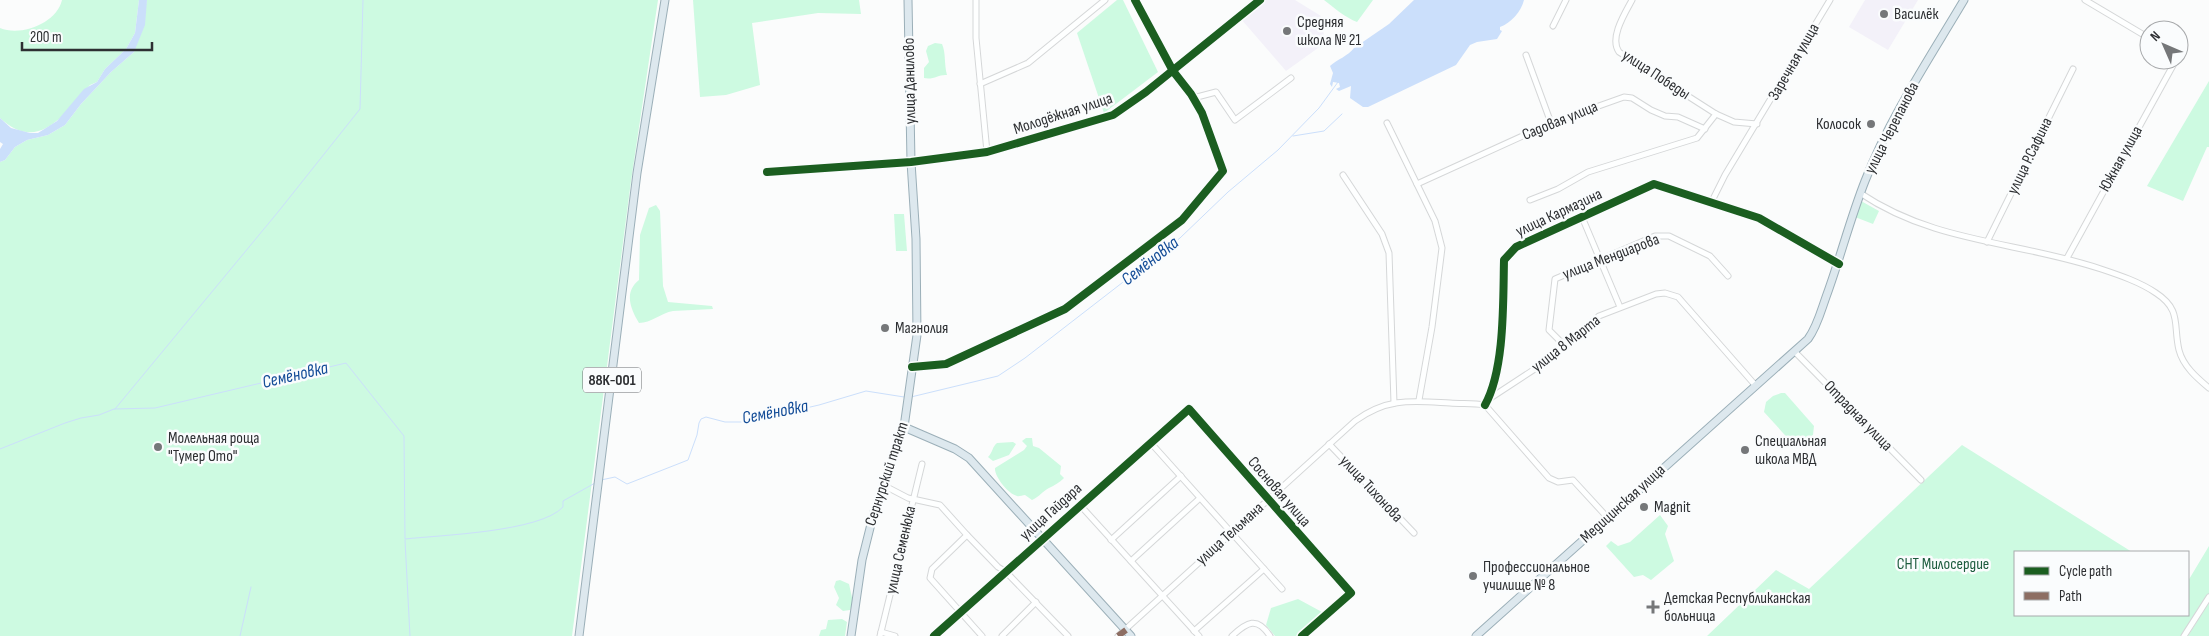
<svg xmlns="http://www.w3.org/2000/svg" width="2209" height="636" font-family="'Sofia Sans Condensed',sans-serif">
	<style>
		.education { fill: #f3f1f9 }
		.green { fill: #cdfae1 }
		.water { fill: #cbdffb }
		.lines { fill: none; stroke-linecap: round; stroke-linejoin: round }
		.stream { stroke: #cbdffb; stroke-width: 1 }
		.minor-casing { stroke: #d5d7d8; stroke-width: 7 }
		.major-casing { stroke: #9bafb8; stroke-width: 9 }
		.minor { stroke: #feffff; stroke-width: 5 }
		.major { stroke: #dde8ee; stroke-width: 7 }
		.quiet { stroke: #8d6e63; stroke-width: 6; stroke-dasharray: 12 6; stroke-linecap: butt }
		.cycleway-casing { stroke: #fafcfd; stroke-width: 11 }
		.cycleway { stroke: #1b5e20; stroke-width: 8 }
		.poi-dot { fill: #757779; stroke: #fafcfd; stroke-width: 2 }
		.labels { text-anchor: middle; dominant-baseline: central; stroke-width: 5; stroke-linejoin: round; paint-order: stroke }
		.shield { fill: #fafcfd; stroke: #6a6c6f; stroke-width: 1 }
		.shield-label { font-size: 15px; font-weight: bold; fill: #2d2f32 }
		.poi-label { font-size: 16px; fill: #2d2f32; stroke: #fafcfd; text-anchor: start }
		.street-label { font-size: 16px; fill: #2d2f32; stroke: #fafcfd }
		.park-label { font-size: 16px; fill: #1d5c3e; stroke: #fafcfd }
		.water-label { font-size: 18px; font-style: italic; fill: #134c97; stroke: #fafcfd }
	</style>
	<rect width="100%" height="100%" fill="#fbfcfc"/>
	<g class="education">
		<polygon points="1264,0 1295,0 1321,16 1325,43 1286,71 1241,19"/>
		<polygon points="1865,0 1918,0 1888,50 1849,27"/>
	</g>
	<g class="green">
		<path d="M62 0H139L135 33 126 49 105 69 97 82 90 85C64 114 39 154 0 118V28C21 37 57 23 62 0Z"/>
		<polygon points="147,0 658,0 631,181 572,636 0,636 0,162 5,160 15,147 27,140 48,135 65,125 81,104 111,72 134,52"/>
		<polygon points="693,0 859,0 861,14 818,13 752,23 760,85 726,95 700,97"/>
		<polygon points="1117,0 1123,0 1158,72 1104,113 1077,33"/>
		<path d="M1324 0H1373L1357 22C1346 18 1333 7 1324 0Z"/>
		<path d="M935 43 942 44C946 53 944 64 947 75 939 74 934 80 924 78V68L929 62 926 51 928 46Z"/>
		<polygon points="2209,81 2209,147 2207,147 2183,201 2147,186"/>
		<polygon points="1861,201 1879,211 1873,224 1855,217"/>
		<path d="M656 205 660 211 663 286 668 302 712 306 713 309C700 310 686 310 673 311 661 313 651 323 639 323 630 308 624 292 639 280L640 235 649 208Z"/>
		<polygon points="894,214 904,214 907,251 896,251"/>
		<polygon points="1781,393 1785,393 1814,426 1813,435 1804,444 1794,445 1764,412 1766,402 1773,396"/>
		<path d="M1026 438H1032L1033 446 1039 448 1061 466 1060 474 1064 478C1059 483 1055 485 1049 488 1043 491 1039 497 1032 500L1025 495C1022 495 1019 497 1017 496 1008 494 994 476 995 468L1024 450 1027 446 1022 441Z"/>
		<path d="M1013 442 1016 444 1009 455 993 461 988 457C993 452 992 447 997 443Z"/>
		<polygon points="1962,445 2132,552 2015,552 2015,615 2188,615 2188,581 2209,546 2209,594 2182,636 1707,636 1776,570 1809,589"/>
		<polygon points="1660,515 1668,526 1665,534 1674,561 1651,580 1643,575 1634,577 1606,546 1611,541 1618,546 1630,542"/>
		<polygon points="840,580 849,584 853,602 850,610 843,611 836,605 839,598 834,587 836,581"/>
		<polygon points="1298,599 1322,612 1296,636 1275,636 1266,625 1271,608"/>
		<polygon points="2209,602 2209,636 2188,636"/>
		<polygon points="842,619 847,622 845,636 819,636 821,630 826,629 828,620"/>
	</g>
	<g class="water">
		<polygon points="139,0 147,0 145,25 134,52 111,72 81,104 65,125 48,135 27,140 15,147 5,160 0,162 0,149 3,144 0,142 0,118 11,128 30,133 38,133 57,121 84,89 97,82 105,69 126,49 135,33"/>
		<path d="M1414 0H1524C1521 12 1511 23 1500 27V30L1502 31 1497 39 1477 42 1470 45 1456 65 1368 107H1363L1350 98 1351 86 1339 91 1336 89 1340 87 1339 83 1333 82 1332 87 1330 84 1333 73 1330 66C1338 59 1348 56 1354 48L1389 24Z"/>
	</g>
	<g class="lines">
		<g class="stream">
			<polyline points="1293,136 1324,131 1342,114"/>
			<polyline points="911,397 998,376 1025,358 1180,238 1228,192 1278,150 1319,108 1338,82"/>
			<polyline points="115,409 278,212 360,109 363,0"/>
			<path d="M0 449 65 423 81 418 99 415 114 409 155 408 346 363 404 436 405 539C441 535 540 532 563 507V501L595 483"/>
			<polyline points="601,480 615,477 627,484 688,460 697,435 699,423 701,419 706,417 725,422 745,422 819,405 866,391 904,397"/>
			<polyline points="405,540 410,636"/>
			<polyline points="240,636 251,587"/>
		</g>
		<g class="minor-casing">
			<g id="minor">
				<polyline points="976,0 976,38 987,152"/>
				<path d="M1632 0C1625 13 1609 38 1619 52L1716 114 1734 122 1757 124"/>
				<polyline points="2085,0 2149,38"/>
				<polyline points="1553,26 1566,0"/>
				<polyline points="1526,55 1551,123"/>
				<polyline points="980,84 1028,63 1105,0"/>
				<polyline points="1192,94 1197,97 1216,92 1235,120 1291,78"/>
				<polyline points="1387,123 1435,221 1442,248 1432,327 1419,400"/>
				<polyline points="767,172 911,162 987,152 1113,115 1146,92 1260,0"/>
				<polyline points="1343,175 1382,234 1389,253 1394,403"/>
				<polyline points="1417,184 1551,123 1624,97 1632,98 1651,110 1665,116 1678,117 1705,129"/>
				<path d="M1860 193C1936 244 2018 241 2101 269 2119 275 2140 282 2156 293 2182 310 2173 325 2179 350 2183 366 2197 378 2209 388"/>
				<polyline points="1530,200 1558,189 1588,172 1697,138 1716,114"/>
				<polyline points="1712,201 1725,175 1830,0"/>
				<polyline points="1582,217 1620,307"/>
				<polyline points="1987,242 2073,69"/>
				<polyline points="2067,258 2176,60"/>
				<polyline points="1565,346 1549,330 1555,279 1655,236 1669,236 1710,256 1728,276"/>
				<polyline points="1795,352 1921,480"/>
				<polyline points="912,367 946,364 1065,309 1182,220 1223,171 1202,113 1191,94 1173,71 1135,0"/>
				<polyline points="1489,399 1544,363 1599,316 1656,294 1665,293 1678,297 1756,386"/>
				<path d="M1485 405C1505 369 1503 301 1504 260L1516 247 1654 184 1759 218 1839 264"/>
				<polyline points="1150,442 1282,589"/>
				<polyline points="1329,444 1414,533"/>
				<polyline points="883,485 908,498 940,505 967,535 998,567 1006,572 1068,636"/>
				<polyline points="1080,505 1199,636"/>
				<polyline points="967,535 932,569 930,578 982,636"/>
				<polyline points="1111,540 1181,476"/>
				<polyline points="1131,561 1200,498"/>
				<polyline points="1194,631 1264,569"/>
				<polyline points="881,632 895,636"/>
				<polyline points="880,636 922,464"/>
				<polyline points="934,636 1189,409 1351,593 1302,636"/>
				<polyline points="1002,636 1036,602"/>
				<path d="M1118 636 1355 421C1388 397 1413 401 1450 403 1462 404 1473 403 1485 405L1549 478 1558 482 1573 480 1607 517"/>
				<path d="M1232 636C1247 622 1257 616 1270 636"/>
				<polyline points="2184,636 2209,597"/>
			</g>
		</g>
		<g class="major-casing">
			<g id="major">
				<polyline points="904,427 955,449 969,458 1131,636"/>
				<polyline points="579,636 637,173 665,0"/>
				<polyline points="851,636 862,560 874,512 904,427 917,335 916,239 911,162 908,0"/>
				<path d="M1476 636 1808 339C1817 327 1821 311 1826 297 1840 259 1850 219 1865 181 1890 117 1929 59 1964 0"/>
			</g>
		</g>
		<use href="#minor" class="minor"/>
		<use href="#major" class="major"/>
		<polyline class="quiet" points="1118,636 1126,630"/>
		<g class="cycleway-casing">
			<g id="cycleway">
				<polyline points="767,172 911,162 987,152 1113,115 1146,92 1260,0"/>
				<polyline points="912,367 946,364 1065,309 1182,220 1223,171 1202,113 1191,94 1173,71 1135,0"/>
				<path d="M1485 405C1505 369 1503 301 1504 260L1516 247 1654 184 1759 218 1839 264"/>
				<polyline points="934,636 1189,409 1351,593 1302,636"/>
			</g>
		</g>
		<use href="#cycleway" class="cycleway"/>
	</g>
	<g class="poi-dot">
		<circle cx="1884" cy="14" r="5"/>
		<circle cx="1287" cy="31" r="5"/>
		<circle cx="1871" cy="124" r="5"/>
		<circle cx="885" cy="328" r="5"/>
		<circle cx="158" cy="447" r="5"/>
		<circle cx="1745" cy="450" r="5"/>
		<circle cx="1644" cy="507" r="5"/>
		<circle cx="1473" cy="576" r="5"/>
		<path d="M1650.5 599.5h5v5h5v5h-5v5h-5v-5h-5v-5h5z"/>
	</g>
	<g class="labels">
		<rect class="shield" x="583" y="367.5" width="58" height="25" rx="4"/>
		<g class="shield-label">
			<text x="612" y="380">88К-001</text>
		</g>
		<g class="poi-label">
			<text x="1894" y="14">Василёк</text>
			<text x="1297" y="22">Средняя<tspan x="1297" dy="18">школа № 21</tspan></text>
			<text x="1861" y="124" text-anchor="end">Колосок</text>
			<text x="895" y="328">Магнолия</text>
			<text x="168" y="438">Молельная роща<tspan x="168" dy="18">"Тумер Ото"</tspan></text>
			<text x="1755" y="441">Специальная<tspan x="1755" dy="18">школа МВД</tspan></text>
			<text x="1654" y="507">Magnit</text>
			<text x="1483" y="567">Профессиональное<tspan x="1483" dy="18">училище № 8</tspan></text>
			<text x="1664" y="598">Детская Республиканская<tspan x="1664" dy="18">больница</tspan></text>
		</g>
		<g class="street-label">
			<text transform="translate(1794 62) rotate(-60)">Заречная улица</text>
			<text transform="translate(1656 75) rotate(33)">улица Победы</text>
			<text transform="translate(910 81) rotate(-91)">улица Данилово</text>
			<text transform="translate(1063 114) rotate(-18)">Молодёжная улица</text>
			<text transform="translate(1560 121) rotate(-22)">Садовая улица</text>
			<text transform="translate(1892 128) rotate(-63)">улица Черепанова</text>
			<text transform="translate(2030 156) rotate(-64)">улица Р.Сафина</text>
			<text transform="translate(2121 159) rotate(-61)">Южная улица</text>
			<text transform="translate(1559 213) rotate(-25)">улица Кармазина</text>
			<text transform="translate(1611 257) rotate(-21)">улица Мендиарова</text>
			<text transform="translate(1566 344) rotate(-38)">улица 8 Марта</text>
			<text transform="translate(1858 416) rotate(46)">Отрадная улица</text>
			<text transform="translate(887 474) rotate(-72)">Сернурский тракт</text>
			<text transform="translate(1371 489) rotate(47)">улица Тихонова</text>
			<text transform="translate(1279 492) rotate(49)">Сосновая улица</text>
			<text transform="translate(1623 504) rotate(-42)">Медицинская улица</text>
			<text transform="translate(1051 512) rotate(-42)">улица Гайдара</text>
			<text transform="translate(1230 534) rotate(-42)">улица Тельмана</text>
			<text transform="translate(901 550) rotate(-77)">улица Семенюка</text>
		</g>
		<g class="park-label">
			<text x="1943" y="564">СНТ Милосердие</text>
		</g>
		<g class="water-label">
			<text transform="translate(1150 261) rotate(-38)">Семёновка</text>
			<text transform="translate(295 375) rotate(-13)">Семёновка</text>
			<text transform="translate(775 412) rotate(-11)">Семёновка</text>
		</g>
	</g>
	<rect x="2014" y="551" width="175" height="65" fill="#fafcfd" stroke="#a8aaac"/>
	<rect x="2024" y="567" width="25" height="8" fill="#1b5e20" stroke="#a8aaac"/>
	<text x="2059" y="576" font-size="15" fill="#2d2f32">Cycle path</text>
	<rect x="2024" y="592" width="25" height="8" fill="#8d6e63" stroke="#a8aaac"/>
	<text x="2059" y="601" font-size="15" fill="#2d2f32">Path</text>
	<g transform="translate(2164 45) rotate(315)"><circle r="24" fill="#fafcfd" stroke="#a8aaac"/>
	<path d="M0-4L9 19L0 12L-9 19Z" fill="#757779"/>
	<text y="-8" font-size="14" font-weight="bold" text-anchor="middle" fill="#2d2f32">N</text>
	</g>
	<path d="M22 42v8h130v-8" fill="none" stroke="#2d2f32" stroke-width="2.5"/>
	<text x="30" y="42" font-size="15" fill="#2d2f32" stroke="#fafcfd" stroke-width="4" paint-order="stroke">200 m</text>
</svg>
